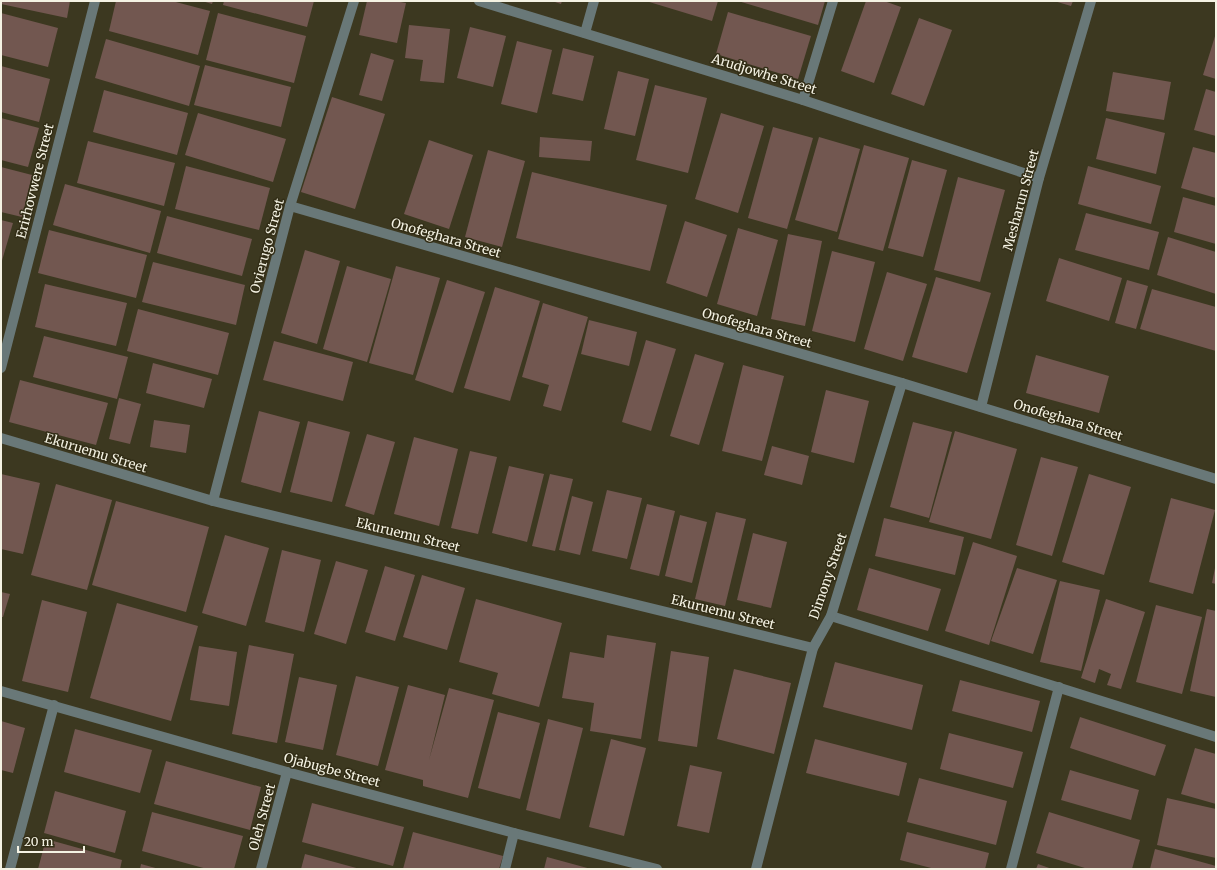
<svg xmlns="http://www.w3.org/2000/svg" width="1217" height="870" font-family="Merriweather,serif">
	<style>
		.building { fill: #725750 }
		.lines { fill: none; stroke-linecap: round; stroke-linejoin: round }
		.minor { stroke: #697878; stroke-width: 10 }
		.labels { text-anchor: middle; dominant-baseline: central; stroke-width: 3; stroke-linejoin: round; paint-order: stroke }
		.street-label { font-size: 13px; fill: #f4f2e3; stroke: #322d16 }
	</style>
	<rect width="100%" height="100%" fill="#3c3820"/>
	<g class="building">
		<polygon points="1,1 70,1 67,18 1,4"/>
		<polygon points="116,1 172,1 210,11 198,55 109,31"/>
		<polygon points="202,1 213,1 212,4"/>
		<polygon points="224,1 314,1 307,27 223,5"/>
		<polygon points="367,1 395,1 406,3 397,43 359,35"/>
		<polygon points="552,1 562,1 561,4"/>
		<polygon points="646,1 718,1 712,21"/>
		<polygon points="738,1 825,1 818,25"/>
		<polygon points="866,1 884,1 901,7 874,83 841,71"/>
		<polygon points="1054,1 1073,1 1071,6"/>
		<polygon points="728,12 811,36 798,79 716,54"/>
		<polygon points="1,13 58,28 48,67 1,55"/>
		<polygon points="218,13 306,36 294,83 206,60"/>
		<polygon points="919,18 952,30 924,106 891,94"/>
		<polygon points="409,25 450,29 444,83 420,81 423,60 405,58"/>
		<polygon points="470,27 506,36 493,87 457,78"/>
		<polygon points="1216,33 1216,79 1203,75"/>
		<polygon points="106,39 200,66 189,106 95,78"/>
		<polygon points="517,41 552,50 537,113 501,104"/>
		<polygon points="563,48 594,56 583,101 552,94"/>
		<polygon points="371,53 394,60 382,101 359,95"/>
		<polygon points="205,65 291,87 281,127 194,105"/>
		<polygon points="1,66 50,79 39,122 1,112"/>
		<polygon points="618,71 649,79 635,136 604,129"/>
		<polygon points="1113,72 1171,82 1164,120 1106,111"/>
		<polygon points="655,85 707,98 688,173 636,160"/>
		<polygon points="1206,89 1216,92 1216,136 1194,130"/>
		<polygon points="104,90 188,113 177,155 93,132"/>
		<polygon points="332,97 385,114 355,209 301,192"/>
		<polygon points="198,113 286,139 273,182 185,155"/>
		<polygon points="721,113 764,126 738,213 695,199"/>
		<polygon points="1,118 39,128 28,167 1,160"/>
		<polygon points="1106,118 1165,133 1156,174 1096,159"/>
		<polygon points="773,127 813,138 787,229 748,218"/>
		<polygon points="540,137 592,141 590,161 539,157"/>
		<polygon points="819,137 860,149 837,232 795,220"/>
		<polygon points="429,140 473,155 449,229 404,214"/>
		<polygon points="88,141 175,163 164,206 77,183"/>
		<polygon points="864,145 909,158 883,251 838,239"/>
		<polygon points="1193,147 1216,153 1216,198 1181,188"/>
		<polygon points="488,150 525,161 502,247 465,237"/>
		<polygon points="912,160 947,170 923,257 888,248"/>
		<polygon points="186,166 270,188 259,230 175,209"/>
		<polygon points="1088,166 1161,186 1151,224 1078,204"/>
		<polygon points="1,167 32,175 22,217 1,212"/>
		<polygon points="532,172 667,205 650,271 516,238"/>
		<polygon points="958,177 1005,190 980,282 934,270"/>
		<polygon points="65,184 161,211 150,253 53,225"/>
		<polygon points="1183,197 1216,206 1216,244 1174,232"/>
		<polygon points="1086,213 1159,232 1149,270 1075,250"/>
		<polygon points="167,216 252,239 242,276 157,253"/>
		<polygon points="1,220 13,223 1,264"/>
		<polygon points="685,221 727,235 707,297 666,283"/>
		<polygon points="738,228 778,240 757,316 717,304"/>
		<polygon points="49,230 147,255 136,298 38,273"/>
		<polygon points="788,234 822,241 805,326 771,319"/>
		<polygon points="1168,237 1216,252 1216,294 1157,275"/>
		<polygon points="305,250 340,261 317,344 281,333"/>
		<polygon points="832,251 875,262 855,342 812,331"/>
		<polygon points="1059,258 1122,278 1109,321 1046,301"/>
		<polygon points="153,262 245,285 236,325 142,302"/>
		<polygon points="347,266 391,279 367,362 323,349"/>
		<polygon points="396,266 440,278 413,375 369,363"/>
		<polygon points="887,272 927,284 903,361 864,349"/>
		<polygon points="936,277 991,293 967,373 912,357"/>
		<polygon points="447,280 485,292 453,393 415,380"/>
		<polygon points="1127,280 1148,286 1136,329 1115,323"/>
		<polygon points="45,284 127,303 116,346 35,327"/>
		<polygon points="495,287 540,301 510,401 464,388"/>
		<polygon points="1152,289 1216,307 1216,351 1140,329"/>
		<polygon points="543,303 588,317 561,411 543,406 549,385 522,377"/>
		<polygon points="138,309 229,333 218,375 127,351"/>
		<polygon points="589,320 637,332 629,366 581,354"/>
		<polygon points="44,336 128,357 117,399 33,377"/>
		<polygon points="646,340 676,349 651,431 622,422"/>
		<polygon points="274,341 353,362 343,401 263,380"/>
		<polygon points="695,354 724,363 699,445 670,436"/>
		<polygon points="1036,355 1109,376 1099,413 1026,393"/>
		<polygon points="153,363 212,379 204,408 146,393"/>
		<polygon points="743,365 784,376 762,461 722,451"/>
		<polygon points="20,380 108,403 96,445 9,422"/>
		<polygon points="826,390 869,401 854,463 811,452"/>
		<polygon points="119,398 141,404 130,444 109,439"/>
		<polygon points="259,411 300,422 281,493 241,482"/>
		<polygon points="154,420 190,425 186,453 150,447"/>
		<polygon points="308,421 350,432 332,502 290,492"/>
		<polygon points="913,422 952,432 929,518 890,507"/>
		<polygon points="955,431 1017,449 991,539 929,522"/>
		<polygon points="367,434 395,442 374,515 345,506"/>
		<polygon points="414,437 458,449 439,526 394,514"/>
		<polygon points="772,446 809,456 802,485 764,475"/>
		<polygon points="470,451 497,457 478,534 451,528"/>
		<polygon points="1041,457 1078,467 1052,556 1016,545"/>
		<polygon points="509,466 544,474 527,542 492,533"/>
		<polygon points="1,474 40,483 23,554 1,549"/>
		<polygon points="550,474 573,479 555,551 532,546"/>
		<polygon points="1089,474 1131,487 1104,575 1062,562"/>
		<polygon points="56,484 112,500 87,590 31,575"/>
		<polygon points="607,490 642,498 627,559 592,551"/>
		<polygon points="572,496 593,502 580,555 559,550"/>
		<polygon points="1171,498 1215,510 1193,594 1149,582"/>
		<polygon points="116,501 209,527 186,612 92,585"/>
		<polygon points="647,504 675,511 659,576 630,569"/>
		<polygon points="716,512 746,519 725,606 695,599"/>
		<polygon points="680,515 707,522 692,583 665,576"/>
		<polygon points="884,518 964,537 955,575 875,556"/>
		<polygon points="753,533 787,542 771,608 737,600"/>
		<polygon points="225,535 269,548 246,626 202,613"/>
		<polygon points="973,542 1017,556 989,645 945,631"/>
		<polygon points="282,550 321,560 304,632 265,622"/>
		<polygon points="336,561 368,570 346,644 314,634"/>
		<polygon points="385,566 415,575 395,641 365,632"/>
		<polygon points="869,568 941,589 928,631 857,610"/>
		<polygon points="1017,568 1057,580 1033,654 991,641"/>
		<polygon points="1215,568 1216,568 1216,584 1212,583"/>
		<polygon points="422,575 465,588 447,650 403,637"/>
		<polygon points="1060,581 1100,590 1081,671 1040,662"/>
		<polygon points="1,592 10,594 3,617 1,617"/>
		<polygon points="476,599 562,623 539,707 492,694 498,673 459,662"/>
		<polygon points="1106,599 1145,612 1121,689 1107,685 1111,674 1099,669 1095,683 1081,678"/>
		<polygon points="42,600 87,612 68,692 22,681"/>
		<polygon points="117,603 198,626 171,721 90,698"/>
		<polygon points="1156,605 1202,617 1182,694 1136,682"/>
		<polygon points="1207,609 1216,611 1216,697 1190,691"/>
		<polygon points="607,635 656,643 641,739 590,731 594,703 562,698 570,652 604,658"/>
		<polygon points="249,645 294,654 277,743 232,734"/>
		<polygon points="199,646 237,652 229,706 190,700"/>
		<polygon points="671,651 709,657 697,747 658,741"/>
		<polygon points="835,662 923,685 912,730 823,707"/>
		<polygon points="734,669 791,683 774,754 717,739"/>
		<polygon points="356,676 399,687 378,766 336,755"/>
		<polygon points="299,677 337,685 323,750 285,742"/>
		<polygon points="960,680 1040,701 1032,732 952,711"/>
		<polygon points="408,685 445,695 429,760 449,688 494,700 468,798 423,786 423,780 385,770"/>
		<polygon points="498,712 540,723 520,799 478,788"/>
		<polygon points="1080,717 1166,745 1155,776 1070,748"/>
		<polygon points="548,719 583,728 560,819 526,810"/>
		<polygon points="1,721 25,728 13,773 1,770"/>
		<polygon points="75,729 152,750 140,793 64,772"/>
		<polygon points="949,733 1023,752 1013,788 940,769"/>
		<polygon points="611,739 646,748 624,836 589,827"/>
		<polygon points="815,739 907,763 899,796 806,773"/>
		<polygon points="1195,748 1216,754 1216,804 1181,794"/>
		<polygon points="166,761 261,787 250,830 154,804"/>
		<polygon points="690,765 722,772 709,833 677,826"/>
		<polygon points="1070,770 1139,790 1131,820 1061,800"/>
		<polygon points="919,778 1007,801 996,845 907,822"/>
		<polygon points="55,791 126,811 115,853 44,833"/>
		<polygon points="1167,798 1216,809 1216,858 1157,845"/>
		<polygon points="312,803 404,827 393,866 302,842"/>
		<polygon points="152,812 243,836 234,869 207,869 142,851"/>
		<polygon points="1049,812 1140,840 1132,869 1088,869 1036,853"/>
		<polygon points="413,832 503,856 499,869 403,869"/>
		<polygon points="907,832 989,853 985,869 935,869 900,860"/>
		<polygon points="46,839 122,860 120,869 38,869"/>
		<polygon points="1155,849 1216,866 1216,869 1150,869"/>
		<polygon points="305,854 360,869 301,869"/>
		<polygon points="547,857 591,869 544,869"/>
		<polygon points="141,864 159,869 140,869"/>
		<polygon points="1038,864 1052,869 1036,869"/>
	</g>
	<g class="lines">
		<g class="minor">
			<polyline points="479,1 803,100 1039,178"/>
			<polyline points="585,33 594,1"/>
			<polyline points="803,100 833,1"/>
			<polyline points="290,206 902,383 1216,479"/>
			<polyline points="1,368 95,1"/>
			<polyline points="981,407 1039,178 1091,1"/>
			<polyline points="1,438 213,501 813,648"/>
			<polyline points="213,501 290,206 354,1"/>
			<polyline points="831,616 1216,737"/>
			<polyline points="1,691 287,772 514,833 657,869"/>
			<polyline points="10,869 54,705"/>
			<polyline points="261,869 287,772"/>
			<polyline points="505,869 514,833"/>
			<polyline points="756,869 813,648 831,616 902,383"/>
			<polyline points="1011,869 1059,687"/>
		</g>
	</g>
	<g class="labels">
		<g class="street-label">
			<text transform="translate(764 74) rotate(17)">Arudjowhe Street</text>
			<text transform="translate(35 181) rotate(-76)">Erirhovwere Street</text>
			<text transform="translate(1021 200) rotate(-75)">Mesharun Street</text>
			<text transform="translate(446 238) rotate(16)">Onofeghara Street</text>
			<text transform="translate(267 246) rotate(-75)">Ovierugo Street</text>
			<text transform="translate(757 328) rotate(16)">Onofeghara Street</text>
			<text transform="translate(1068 420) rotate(17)">Onofeghara Street</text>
			<text transform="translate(96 453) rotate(17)">Ekuruemu Street</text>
			<text transform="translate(408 535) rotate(14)">Ekuruemu Street</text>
			<text transform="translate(828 576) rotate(-71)">Dimony Street</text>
			<text transform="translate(723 612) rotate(14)">Ekuruemu Street</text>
			<text transform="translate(332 770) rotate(15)">Ojabugbe Street</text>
			<text transform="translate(262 817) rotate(-75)">Oleh Street</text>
		</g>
	</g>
	<rect width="1217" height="870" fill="none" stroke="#f4f2e3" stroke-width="4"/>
	<path d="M18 846v6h66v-6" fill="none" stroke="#f4f2e3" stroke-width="2"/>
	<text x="24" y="846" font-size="12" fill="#f4f2e3" stroke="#322d16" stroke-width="3" paint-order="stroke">20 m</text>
</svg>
